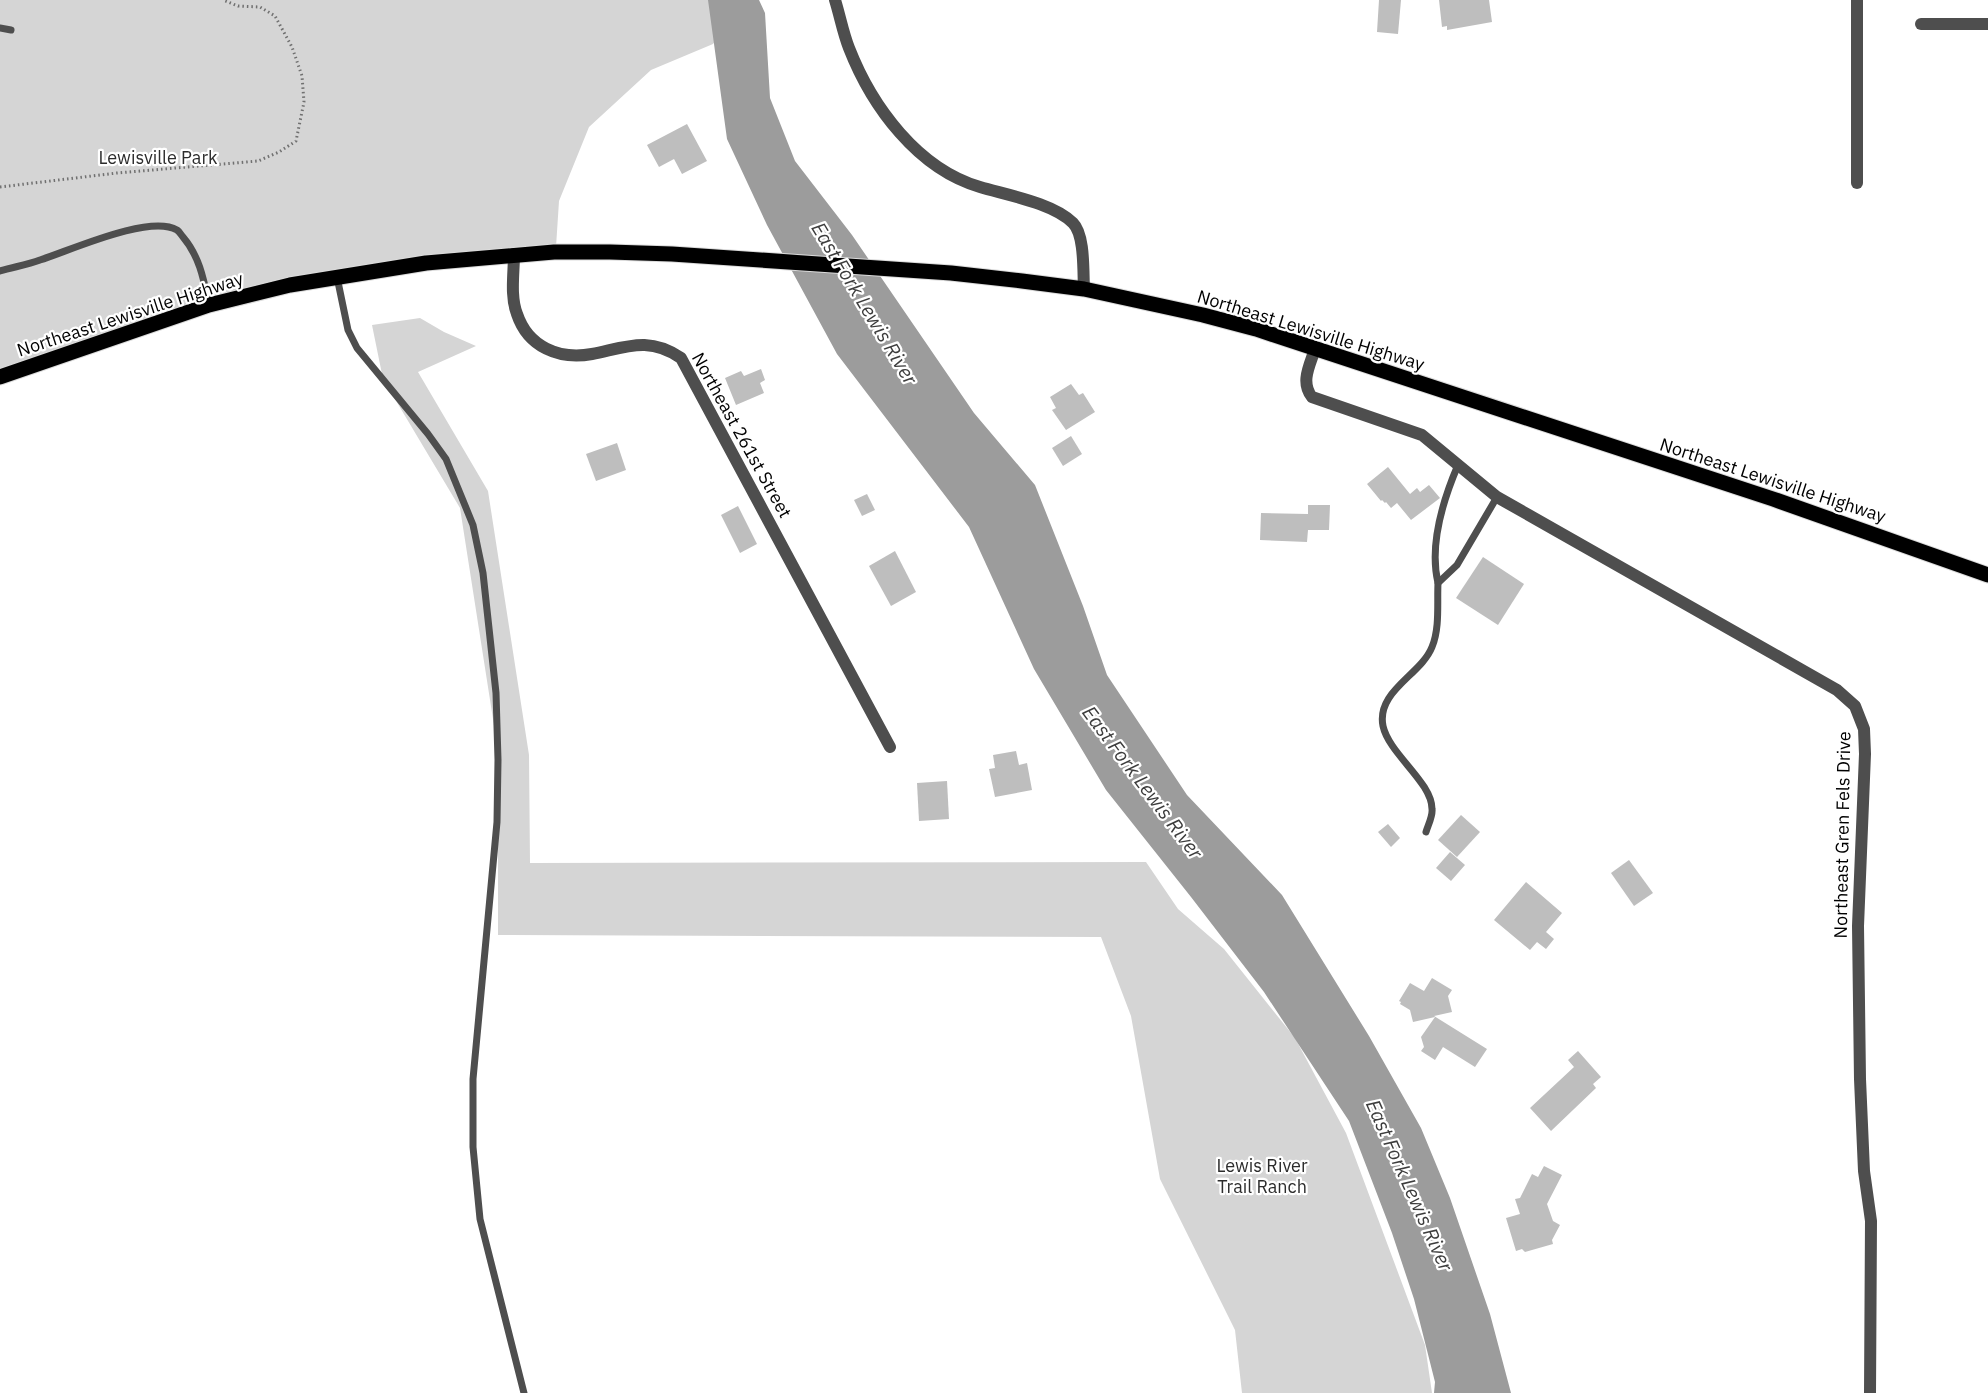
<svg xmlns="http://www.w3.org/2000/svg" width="1988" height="1393" font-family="'IBM Plex Sans',sans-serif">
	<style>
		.green { fill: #d5d5d5 }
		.water { fill: #9c9c9c }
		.building { fill: #bebebe }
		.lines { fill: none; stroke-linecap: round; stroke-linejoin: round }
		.primary-casing { stroke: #dbdbdb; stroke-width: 17 }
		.path { stroke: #707070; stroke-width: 3; stroke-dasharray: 1.5 3; stroke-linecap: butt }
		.service { stroke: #4e4e4e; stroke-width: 7 }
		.minor { stroke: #4e4e4e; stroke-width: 12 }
		.primary { stroke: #000; stroke-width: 15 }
		.labels { text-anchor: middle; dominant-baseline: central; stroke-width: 4.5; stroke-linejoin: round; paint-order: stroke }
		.park-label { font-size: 18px; fill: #2c2c2c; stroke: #fff }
		.street-label { font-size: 18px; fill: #000; stroke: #fff }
		.water-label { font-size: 20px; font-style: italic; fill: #3d3d3d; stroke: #fff }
	</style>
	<rect width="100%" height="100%" fill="#fff"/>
	<g class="green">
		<polygon points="0,0 713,0 719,36 713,44 651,70 589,127 559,201 556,247 290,285 0,377"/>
		<polygon points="420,318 444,332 476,346 418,372 488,491 529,755 530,863 1146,862 1178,909 1224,949 1295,1038 1346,1133 1425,1345 1432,1393 1242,1393 1235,1330 1160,1179 1131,1016 1101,937 498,935 498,751 460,508 383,379 372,325"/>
	</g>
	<polygon class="water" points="708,0 759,0 765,13 770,98 795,161 852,235 974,413 1035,485 1083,606 1107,675 1187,795 1282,895 1369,1036 1421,1128 1450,1198 1490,1314 1511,1393 1434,1393 1435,1382 1414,1299 1392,1233 1349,1121 1264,992 1191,897 1106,790 1034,669 969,527 837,354 767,225 727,139"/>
	<g class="building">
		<polygon points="1379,0 1401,0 1398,34 1377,32"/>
		<polygon points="1439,0 1489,0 1492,22 1447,30 1447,26 1442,27"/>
		<polygon points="687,124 707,161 682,174 674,159 659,167 647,145"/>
		<polygon points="761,369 765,380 760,383 764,393 736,405 725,378 741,371 744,376"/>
		<polygon points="1071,384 1079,395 1083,393 1095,412 1066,430 1052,410 1056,408 1050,397"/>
		<polygon points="1071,436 1082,454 1063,466 1052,448"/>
		<polygon points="617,443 626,470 596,481 586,454"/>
		<polygon points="1388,467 1410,494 1417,488 1420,492 1429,485 1440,498 1411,520 1397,503 1391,508 1386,502 1385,503 1382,500 1381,501 1367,484"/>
		<polygon points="867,494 875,510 862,516 854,500"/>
		<polygon points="1308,505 1330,505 1329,530 1308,530 1307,542 1260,540 1261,513 1308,514"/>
		<polygon points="738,506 757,544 740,553 721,515"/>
		<polygon points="895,551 916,592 891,606 869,566"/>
		<polygon points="1483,557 1524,584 1498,625 1456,598"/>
		<polygon points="1016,751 1019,765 1027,763 1032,790 995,797 989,769 995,768 993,755"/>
		<polygon points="947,781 949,819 919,821 917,783"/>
		<polygon points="1461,815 1480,832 1457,857 1438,840"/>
		<polygon points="1388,824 1400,838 1391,847 1378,832"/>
		<polygon points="1450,852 1465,865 1451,881 1436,868"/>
		<polygon points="1629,860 1653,893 1634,906 1611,873"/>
		<polygon points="1526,882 1562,913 1546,932 1554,939 1546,949 1537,942 1530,950 1494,920"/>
		<polygon points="1432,978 1452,990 1448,996 1452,1012 1434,1016 1487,1049 1475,1067 1443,1047 1435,1060 1421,1051 1424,1047 1421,1037 1435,1017 1413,1022 1410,1010 1400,1004 1401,1002 1399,1001 1410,983 1424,991"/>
		<polygon points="1578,1051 1601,1077 1593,1084 1596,1088 1551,1131 1530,1108 1574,1067 1568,1060"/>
		<polygon points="1544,1166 1562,1175 1547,1204 1553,1221 1560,1225 1552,1240 1553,1244 1525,1252 1522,1249 1516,1251 1506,1218 1520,1214 1515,1199 1520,1198 1532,1174 1538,1177"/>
	</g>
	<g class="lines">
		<g class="primary-casing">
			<polyline id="primary" points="0,377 209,305 290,285 426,263 554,252 610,252 672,254 951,273 1022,281 1084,289 1203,315 1256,329 1773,499 1988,575"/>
		</g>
		<polyline class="path" points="0,187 117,173 258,161 279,152 296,141 304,102 302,76 292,47 275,16 260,7 238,6 223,0"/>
		<g class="service">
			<polyline points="0,28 11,30"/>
			<path d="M0 271C13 267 27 265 40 260 69 251 149 214 177 230 180 232 181 235 183 237 200 257 204 281 209 305"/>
			<polyline points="337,277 348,330 357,348 428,434 446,459 473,525 483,573 496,693 498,760 497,822 473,1079 473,1147 480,1219 524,1393"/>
			<path d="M1438 583C1429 545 1443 500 1458 465"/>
			<path d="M1426 832C1428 825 1433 816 1432 809 1432 782 1389 754 1383 726 1376 691 1421 675 1432 647 1440 628 1437 603 1438 583L1457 565 1497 497"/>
		</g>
		<g class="minor">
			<path d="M835 0C840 16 843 33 849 48 872 107 918 169 980 187 1007 195 1053 203 1073 223 1085 235 1083 272 1084 289"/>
			<polyline points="1857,0 1857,183"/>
			<polyline points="1921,24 1988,24"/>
			<path d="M514 254C514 273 510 296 517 314 528 347 559 360 592 354 627 347 649 336 681 358L890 747"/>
			<path d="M1315 349C1310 365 1300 382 1312 397L1422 435 1497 497 1837 690 1855 706 1864 729 1865 754 1858 926 1860 1079 1864 1171 1871 1221 1870 1393"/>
		</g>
		<use href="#primary" class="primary"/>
	</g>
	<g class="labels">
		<g class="park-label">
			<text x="158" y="157">Lewisville Park</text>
			<text x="1262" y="1165">Lewis River<tspan x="1262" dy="21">Trail Ranch</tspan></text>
		</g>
		<g class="street-label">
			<text transform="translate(130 314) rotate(-18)">Northeast Lewisville Highway</text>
			<text transform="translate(1311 330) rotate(17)">Northeast Lewisville Highway</text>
			<text transform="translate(742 435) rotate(61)">Northeast 261st Street</text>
			<text transform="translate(1773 480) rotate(18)">Northeast Lewisville Highway</text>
			<text transform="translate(1842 835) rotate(-89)">Northeast Gren Fels Drive</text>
		</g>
		<g class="water-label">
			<text transform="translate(865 303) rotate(59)">East Fork Lewis River</text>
			<text transform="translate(1143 782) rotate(53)">East Fork Lewis River</text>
			<text transform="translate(1410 1185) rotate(66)">East Fork Lewis River</text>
		</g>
	</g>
</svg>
